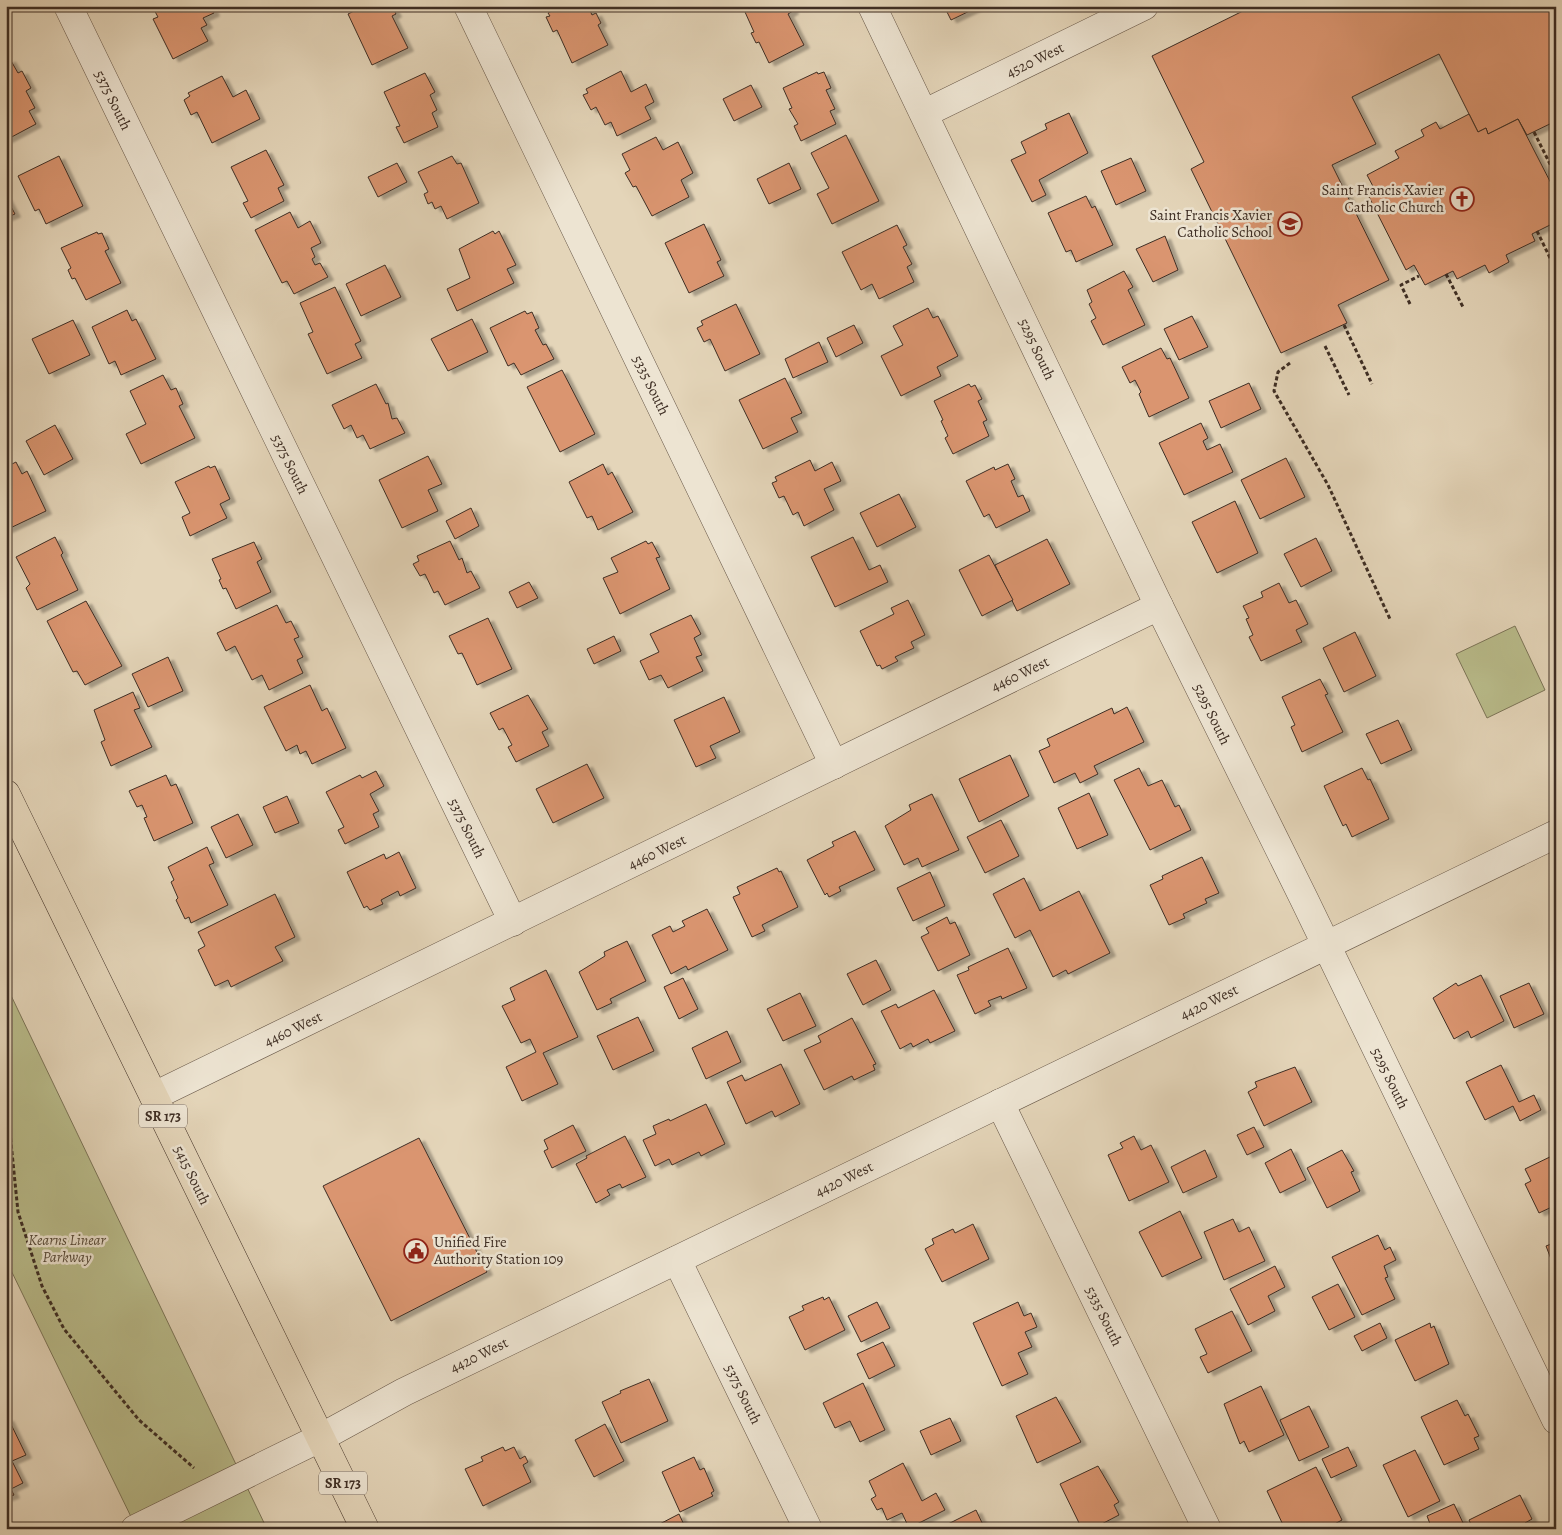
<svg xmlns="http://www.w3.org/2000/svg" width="1562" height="1535" font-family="Alegreya,serif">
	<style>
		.green { fill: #b9bc8b; stroke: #7c7558 }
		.building { fill: #da9570; stroke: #3e2e24; filter: url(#shadow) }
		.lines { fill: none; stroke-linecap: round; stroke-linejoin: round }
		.minor-casing { stroke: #685849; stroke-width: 29 }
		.major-casing { stroke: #3e2e24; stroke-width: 29 }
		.path { stroke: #3e2e24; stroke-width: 3; stroke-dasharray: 4 2.5; stroke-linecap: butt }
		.minor { stroke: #ede4d2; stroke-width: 28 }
		.major { stroke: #e4d5b9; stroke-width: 28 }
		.labels { text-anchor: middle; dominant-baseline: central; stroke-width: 5; stroke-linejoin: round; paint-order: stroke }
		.shield { fill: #ede4d2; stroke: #726558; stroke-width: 1 }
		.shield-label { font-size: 14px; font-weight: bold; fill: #3e2e24 }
		.street-label { font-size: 15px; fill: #3e2e24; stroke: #ede4d2 }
		.poi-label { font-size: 15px; fill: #3e2e24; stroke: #ede4d2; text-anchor: end }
		.park-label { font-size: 15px; font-style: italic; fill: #574a39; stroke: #ede4d2 }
	</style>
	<defs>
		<filter id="shadow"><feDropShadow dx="5.5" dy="3" stdDeviation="1" flood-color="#0004"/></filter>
	</defs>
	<rect width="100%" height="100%" fill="#e4d5b9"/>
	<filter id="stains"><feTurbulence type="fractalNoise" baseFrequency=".004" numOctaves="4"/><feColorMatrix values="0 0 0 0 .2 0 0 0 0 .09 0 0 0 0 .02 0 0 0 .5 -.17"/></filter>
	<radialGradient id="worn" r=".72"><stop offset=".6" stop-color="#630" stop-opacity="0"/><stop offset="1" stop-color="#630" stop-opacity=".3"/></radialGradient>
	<g class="green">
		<polygon points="1515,626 1545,690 1487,718 1456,654"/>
		<polygon points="6,985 267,1529 137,1529 6,1260"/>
	</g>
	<g class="building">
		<polygon points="152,6 211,6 214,13 203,18 207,25 201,28 208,41 173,59 153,19 158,17"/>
		<polygon points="364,6 392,6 396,14 392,16 408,48 372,65 348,14"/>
		<polygon points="561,6 588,6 592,15 596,13 601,23 598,25 608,45 572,63 557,30 553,32 546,17 550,16 548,13"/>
		<polygon points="756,6 791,6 793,11 788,14 804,45 769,63 759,42 756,43 751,33 754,32 745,12"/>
		<polygon points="944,6 980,6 951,20"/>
		<polygon points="1253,6 1556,6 1556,121 1527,135 1518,119 1488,134 1486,128 1478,132 1439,54 1352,97 1376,144 1332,165 1389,280 1338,305 1347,323 1281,353 1191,169 1204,162 1152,56"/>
		<polygon points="10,59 18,73 22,71 31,88 26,91 35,108 29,111 36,124 6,140 6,61"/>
		<polygon points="621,71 631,92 646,84 654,102 645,107 651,119 617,136 611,122 605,125 596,107 591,110 583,95 588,93 586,89"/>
		<polygon points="817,72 818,74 824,72 831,88 826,90 835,109 830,111 836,124 801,141 794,126 798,124 789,109 792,108 783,88"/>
		<polygon points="425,73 435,92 430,95 437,110 432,113 438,127 404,143 396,127 400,126 384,92"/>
		<polygon points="222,76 233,97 246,90 260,119 212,143 197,112 191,115 184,100 190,96 188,93"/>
		<polygon points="751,85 762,107 734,121 723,99"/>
		<polygon points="1069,113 1088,153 1039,180 1046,195 1032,202 1011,160 1026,153 1021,142 1047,129 1045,124"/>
		<polygon points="1469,114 1478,132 1486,128 1488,134 1518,119 1556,193 1556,199 1553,200 1556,205 1556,222 1532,234 1535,241 1506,255 1509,262 1489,273 1485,265 1457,279 1453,271 1425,285 1414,265 1406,270 1368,195 1376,192 1367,175 1399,158 1395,151 1424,136 1421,130 1436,122 1440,129"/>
		<polygon points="846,135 879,201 832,224 817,194 829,188 811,153"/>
		<polygon points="656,137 663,150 678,142 693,173 681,180 689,197 652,216 636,186 633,187 625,173 630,170 622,154"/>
		<polygon points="266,150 284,185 278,188 284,201 251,218 243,203 248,201 231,167"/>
		<polygon points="59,156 83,206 46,224 39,209 35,211 18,176"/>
		<polygon points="452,156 457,164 461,163 479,203 447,219 441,206 435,209 432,202 428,204 424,194 428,192 418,172"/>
		<polygon points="1131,158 1146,191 1116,205 1101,171"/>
		<polygon points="397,163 407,182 378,197 368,177"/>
		<polygon points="789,163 801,189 769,204 757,179"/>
		<polygon points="1086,196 1092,208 1095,206 1113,245 1076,262 1071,250 1066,252 1048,213"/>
		<polygon points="6,197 15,214 6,218"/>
		<polygon points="290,212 298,228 310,221 321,243 311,248 315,257 312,259 315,265 320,263 328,277 294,294 287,281 282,283 255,230"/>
		<polygon points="704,224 721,260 717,262 724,276 689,293 665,243"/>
		<polygon points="897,225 907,245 903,247 912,264 907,267 914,282 879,299 872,284 861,290 842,252"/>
		<polygon points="493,231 495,234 499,231 516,265 507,269 514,283 457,311 447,289 470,278 459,249"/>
		<polygon points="97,232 98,234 102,233 109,249 105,251 121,283 86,300 75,278 72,279 68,270 71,268 61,248"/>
		<polygon points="1165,236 1178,270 1153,282 1136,249"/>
		<polygon points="385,265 401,297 361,316 346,284"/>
		<polygon points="1124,271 1133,287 1128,290 1145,325 1103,345 1091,321 1096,318 1089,304 1092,302 1087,290"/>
		<polygon points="335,287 361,341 355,344 362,358 327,374 308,334 313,332 300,303"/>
		<polygon points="736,304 760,354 725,371 710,339 704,342 697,328 703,325 701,321"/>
		<polygon points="928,308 933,318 938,316 958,356 937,367 941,376 901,396 881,356 903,345 893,326"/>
		<polygon points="127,310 132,321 136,319 156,359 121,375 115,361 109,364 92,327"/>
		<polygon points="525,311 527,314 532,312 539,328 535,330 543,345 546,344 554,359 521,375 514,363 508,366 490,328"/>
		<polygon points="1192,316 1208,347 1179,360 1164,329"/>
		<polygon points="472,319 488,352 448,371 431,339"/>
		<polygon points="73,320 90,355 49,374 32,339"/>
		<polygon points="854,325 863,343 836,357 827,338"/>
		<polygon points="819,342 828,362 793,378 785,359"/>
		<polygon points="1161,348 1167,359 1170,358 1189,398 1149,417 1139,394 1141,392 1135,380 1130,383 1122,367"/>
		<polygon points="562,370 595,434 560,452 527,387"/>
		<polygon points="163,375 171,390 176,388 183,404 179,406 195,438 141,464 126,434 146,424 130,391"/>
		<polygon points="785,378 802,413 791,418 798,432 763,449 739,400"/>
		<polygon points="1249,383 1261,409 1221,428 1209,401"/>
		<polygon points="376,384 386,404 388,403 392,419 397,418 405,433 370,449 363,435 357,438 351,425 344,429 332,405"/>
		<polygon points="969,384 971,387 975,385 982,399 978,401 987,420 983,422 989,436 953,454 945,438 948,436 941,421 943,420 934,401"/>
		<polygon points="1201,423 1208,438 1203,441 1207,450 1220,444 1233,472 1184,495 1159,443"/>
		<polygon points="55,425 73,459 44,475 26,441"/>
		<polygon points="428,456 442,484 428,490 438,511 402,528 379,480"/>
		<polygon points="1286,458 1305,497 1260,519 1241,480"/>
		<polygon points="810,460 815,471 832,462 841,481 824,489 834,510 804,526 798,512 793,515 784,496 779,498 772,483 777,481 775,477"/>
		<polygon points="16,462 22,474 27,471 46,511 6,530 6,467"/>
		<polygon points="603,464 608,475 612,472 633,512 598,530 592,516 587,518 569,482"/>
		<polygon points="1008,464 1015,479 1011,481 1018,497 1023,495 1030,511 996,528 989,514 984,517 966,481 994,467 995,470"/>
		<polygon points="209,466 210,468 215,466 230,499 220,504 227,518 190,536 182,517 190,513 175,482"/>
		<polygon points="899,494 916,527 877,547 860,513"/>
		<polygon points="1235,501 1258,553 1217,573 1192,522"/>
		<polygon points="471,508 479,526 455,539 446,521"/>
		<polygon points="55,537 63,553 61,555 78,590 37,610 26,588 30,584 16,557"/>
		<polygon points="853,537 869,570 880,565 888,582 835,607 811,557"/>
		<polygon points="1316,538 1332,571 1301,587 1284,554"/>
		<polygon points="1047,539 1070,584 1017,611 995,565"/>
		<polygon points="450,541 459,560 462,558 467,573 471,571 480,588 445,605 438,591 434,593 425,574 420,576 413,564 419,561 417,556"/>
		<polygon points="646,541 648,544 652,542 660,557 656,558 670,589 620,614 603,578 618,572 611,558"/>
		<polygon points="254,542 262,559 257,562 271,592 236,609 226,588 223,589 219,580 221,579 212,559"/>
		<polygon points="989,555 1013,600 982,616 959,570"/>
		<polygon points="529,582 538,598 517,608 509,592"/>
		<polygon points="1279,583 1289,603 1296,600 1308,624 1296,630 1302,642 1261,661 1249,637 1253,635 1246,619 1249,618 1243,606 1263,597 1261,592"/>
		<polygon points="908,600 925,635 911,642 914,648 895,657 898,661 882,669 880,665 877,666 860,631 894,614 891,608"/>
		<polygon points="86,601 122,666 85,685 77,671 73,672 47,621"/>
		<polygon points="277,605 286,623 291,621 299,637 294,639 303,657 297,660 303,673 269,690 262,675 252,680 235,646 226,651 217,633"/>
		<polygon points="691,615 701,634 694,638 702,655 696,657 703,671 668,688 661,675 649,680 640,661 659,652 650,634"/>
		<polygon points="488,618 512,669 477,685 462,653 458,654 449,636"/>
		<polygon points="1355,632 1376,676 1344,692 1323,648"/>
		<polygon points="614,636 621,651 594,664 587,649"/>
		<polygon points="168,657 183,691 148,707 132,674"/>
		<polygon points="1320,679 1328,694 1325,695 1343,732 1302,752 1291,727 1295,725 1282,697"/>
		<polygon points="310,685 322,711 327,708 346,748 312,764 306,751 300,754 297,745 286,751 264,707"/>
		<polygon points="133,692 140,708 134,710 152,747 111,766 101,742 105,740 94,710"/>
		<polygon points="528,695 548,729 542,732 549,746 516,762 508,747 512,745 503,728 499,730 490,713"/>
		<polygon points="724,697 740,732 710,746 716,758 696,767 674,720"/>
		<polygon points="1127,707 1144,742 1094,766 1098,774 1080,783 1075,773 1054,783 1039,751 1050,746 1047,739 1112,708 1114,714"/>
		<polygon points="1398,720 1412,750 1381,764 1366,734"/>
		<polygon points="1010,755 1029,796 979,822 959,779"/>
		<polygon points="587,764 604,798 553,823 536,789"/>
		<polygon points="1139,768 1148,786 1162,780 1175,807 1179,805 1191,830 1150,850 1114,780"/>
		<polygon points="1362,768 1368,780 1370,779 1389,819 1352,837 1346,824 1343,826 1324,786"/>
		<polygon points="376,771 384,786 370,794 379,811 373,814 379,827 345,844 338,830 344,827 326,792 360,775 362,778"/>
		<polygon points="166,775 171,786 176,784 193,823 154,841 144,818 147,817 142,805 137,807 129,791"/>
		<polygon points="1089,793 1108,835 1077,849 1058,808"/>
		<polygon points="932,794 959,850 922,867 918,858 904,865 885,826 911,810 909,805"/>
		<polygon points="287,796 299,823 275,833 263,807"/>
		<polygon points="238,814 253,845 226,858 211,827"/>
		<polygon points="1001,820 1019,856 985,873 967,837"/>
		<polygon points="855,831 875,870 839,887 841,891 829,897 827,893 825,895 807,860 834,846 832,842"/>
		<polygon points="207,847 214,863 209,865 228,905 191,923 189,917 185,919 176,900 178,898 171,882 174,880 168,867"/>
		<polygon points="399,852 416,888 400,896 398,891 381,900 383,904 370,910 367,906 364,908 347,872 384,854 386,859"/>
		<polygon points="1202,857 1219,893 1205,899 1207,903 1183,914 1185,918 1169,925 1150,885 1163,879 1162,876"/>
		<polygon points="777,868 779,872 781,871 798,907 762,925 765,931 752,937 733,897 740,894 737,887"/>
		<polygon points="930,872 945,906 913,921 897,888"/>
		<polygon points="1024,878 1040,911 1079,891 1110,953 1068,974 1066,970 1053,977 1030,930 1015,938 993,894"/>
		<polygon points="275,894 295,937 275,947 283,961 231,987 228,980 215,986 198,950 205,946 198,932"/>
		<polygon points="707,909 728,950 688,970 686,966 671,974 652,935 670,926 673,932 685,926 682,921"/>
		<polygon points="947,917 950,924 955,922 970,955 938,971 921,937 929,933 926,928"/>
		<polygon points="627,941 646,981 610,999 612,1003 597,1010 579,972 605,956 604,952"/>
		<polygon points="1008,948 1027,988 1002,999 1001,996 988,1001 991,1006 975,1014 957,975 969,970 968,967"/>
		<polygon points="876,960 891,990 863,1005 847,974"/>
		<polygon points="546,970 578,1037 543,1053 558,1084 522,1101 506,1067 536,1052 530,1039 521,1043 502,1006 515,1000 510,988"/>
		<polygon points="1481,975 1504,1021 1471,1038 1468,1031 1454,1039 1433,998 1456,983 1458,986"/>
		<polygon points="683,978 698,1009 679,1019 664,987"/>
		<polygon points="1529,983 1544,1014 1514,1028 1500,996"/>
		<polygon points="934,990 955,1031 930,1043 928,1039 913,1047 911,1043 900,1049 881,1011 896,1004 898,1008"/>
		<polygon points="800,993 816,1026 783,1041 767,1009"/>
		<polygon points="638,1017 654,1051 613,1070 597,1036"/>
		<polygon points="852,1018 876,1064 873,1065 875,1070 854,1080 852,1076 824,1090 804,1050 821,1042 818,1036"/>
		<polygon points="727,1031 741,1062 706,1079 692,1048"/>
		<polygon points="781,1064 800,1104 775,1117 772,1111 746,1124 727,1082 742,1075 745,1081"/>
		<polygon points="1501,1065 1519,1102 1534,1095 1541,1110 1520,1121 1513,1106 1485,1120 1466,1082"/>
		<polygon points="1295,1067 1312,1102 1264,1126 1248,1092 1257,1087 1255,1082"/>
		<polygon points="706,1104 725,1144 701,1156 699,1152 672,1165 669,1159 655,1166 643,1140 656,1134 653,1126 669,1119 670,1121"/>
		<polygon points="573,1125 586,1151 552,1168 544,1151 548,1149 544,1140"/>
		<polygon points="1254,1127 1264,1147 1247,1155 1237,1135"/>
		<polygon points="625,1136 646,1177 622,1188 620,1184 607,1190 610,1195 596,1203 576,1164 587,1158 586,1156"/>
		<polygon points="1134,1136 1141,1150 1151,1145 1169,1182 1129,1201 1108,1155 1123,1148 1120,1143"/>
		<polygon points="419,1138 487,1272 391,1321 323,1186"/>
		<polygon points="1291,1149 1306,1180 1280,1193 1265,1163"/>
		<polygon points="1205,1150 1217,1177 1183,1193 1171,1167"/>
		<polygon points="1342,1150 1354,1171 1351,1172 1360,1191 1327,1208 1307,1168"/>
		<polygon points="1556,1154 1556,1205 1539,1213 1525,1184 1531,1181 1525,1169"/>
		<polygon points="1180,1211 1202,1258 1162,1277 1139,1232"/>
		<polygon points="1233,1219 1239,1232 1249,1227 1265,1261 1224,1280 1204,1232"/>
		<polygon points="973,1224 989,1259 942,1282 925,1249 934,1244 932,1239 953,1229 955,1233"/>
		<polygon points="1378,1235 1385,1250 1390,1247 1396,1260 1384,1266 1388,1277 1385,1278 1395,1299 1362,1315 1332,1257"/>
		<polygon points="1556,1242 1556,1272 1546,1246"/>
		<polygon points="1275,1266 1285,1287 1268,1296 1275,1311 1248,1325 1230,1289"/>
		<polygon points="1338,1284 1355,1317 1329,1330 1312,1297"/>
		<polygon points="823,1297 824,1300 829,1297 845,1330 805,1350 789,1317 804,1310 802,1306"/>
		<polygon points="877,1302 890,1328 861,1342 848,1316"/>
		<polygon points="1018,1302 1024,1316 1031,1313 1037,1327 1025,1332 1032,1347 1018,1353 1028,1374 1002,1386 973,1323"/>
		<polygon points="1232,1311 1252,1351 1208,1373 1200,1357 1207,1354 1195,1329"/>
		<polygon points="1380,1323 1387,1338 1362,1351 1354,1336"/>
		<polygon points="1430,1323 1431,1328 1434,1326 1449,1364 1415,1381 1395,1340"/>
		<polygon points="883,1342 895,1366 869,1379 857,1354"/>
		<polygon points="649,1379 668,1421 621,1443 602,1402 621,1393 620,1391"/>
		<polygon points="863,1383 885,1430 860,1442 850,1421 835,1428 823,1403"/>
		<polygon points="1261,1386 1284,1435 1249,1452 1244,1441 1240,1444 1224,1404"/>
		<polygon points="1056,1397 1081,1442 1037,1463 1016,1416"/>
		<polygon points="1457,1400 1465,1416 1468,1414 1479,1436 1474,1438 1479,1449 1444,1465 1421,1417"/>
		<polygon points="1309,1406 1329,1447 1299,1461 1280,1420"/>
		<polygon points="8,1418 26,1455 12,1461 23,1483 11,1489 14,1495 6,1498 6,1419"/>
		<polygon points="950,1418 961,1441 931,1455 920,1431"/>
		<polygon points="605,1424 624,1461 594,1477 575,1440"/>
		<polygon points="503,1447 505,1451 514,1447 520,1459 525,1456 528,1462 523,1465 531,1482 483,1506 465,1469 483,1461 481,1457"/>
		<polygon points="1348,1447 1357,1466 1331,1478 1322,1459"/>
		<polygon points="1415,1450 1440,1501 1408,1517 1383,1465"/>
		<polygon points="694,1457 700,1470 704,1468 714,1491 711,1493 713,1496 680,1512 662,1472"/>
		<polygon points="903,1463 922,1501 936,1493 945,1510 909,1528 902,1513 887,1520 882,1508 877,1510 871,1499 876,1496 869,1481"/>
		<polygon points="1098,1466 1119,1502 1114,1505 1119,1515 1092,1529 1082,1529 1060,1484"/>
		<polygon points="1316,1467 1342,1520 1325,1529 1285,1529 1267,1491"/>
		<polygon points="1520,1495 1532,1519 1525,1523 1528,1529 1473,1529 1469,1520"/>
		<polygon points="1454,1504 1466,1529 1432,1529 1427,1516"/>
		<polygon points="976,1510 985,1529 950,1529 948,1524"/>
		<polygon points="679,1514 686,1529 655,1529 654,1527"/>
	</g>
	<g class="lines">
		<g class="minor-casing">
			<g id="minor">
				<polyline points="68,6 513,922"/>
				<polyline points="468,6 834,765"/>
				<polyline points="872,6 1159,606 1304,899 1556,1420"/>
				<polyline points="925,113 1144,6"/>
				<polyline points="154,1096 1159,606"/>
				<polyline points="1000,1103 1207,1529"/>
				<polyline points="677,1260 808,1529"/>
				<polyline points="135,1529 320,1438 404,1392 1556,834"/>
			</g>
		</g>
		<g class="major-casing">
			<polyline id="major" points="6,794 365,1529"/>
		</g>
		<g class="path">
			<polyline points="1534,132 1556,176"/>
			<polyline points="1537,231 1553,264"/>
			<polyline points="1446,274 1463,307"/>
			<polyline points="1410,304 1401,285 1419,276"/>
			<polyline points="1344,325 1372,384"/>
			<polyline points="1325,346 1349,395"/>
			<polyline points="1290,363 1278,372 1274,391 1328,485 1390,619"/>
			<polyline points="6,1093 18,1212 42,1286 64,1329 139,1420 194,1468"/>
			<polyline points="216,1526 217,1529"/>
		</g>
		<use href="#minor" class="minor"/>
		<use href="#major" class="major"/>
	</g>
	<defs>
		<g id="church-ring" transform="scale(1.25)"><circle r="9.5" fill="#ede4d2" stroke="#8f2418" stroke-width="1.5"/><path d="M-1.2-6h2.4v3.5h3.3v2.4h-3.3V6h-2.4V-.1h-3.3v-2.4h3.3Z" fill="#8f2418"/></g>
		<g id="school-ring" transform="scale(1.25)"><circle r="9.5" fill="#ede4d2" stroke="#8f2418" stroke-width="1.5"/><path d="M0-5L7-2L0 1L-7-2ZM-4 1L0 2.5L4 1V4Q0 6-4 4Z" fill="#8f2418"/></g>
		<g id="civic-ring" transform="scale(1.25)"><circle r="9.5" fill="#ede4d2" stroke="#8f2418" stroke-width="1.5"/><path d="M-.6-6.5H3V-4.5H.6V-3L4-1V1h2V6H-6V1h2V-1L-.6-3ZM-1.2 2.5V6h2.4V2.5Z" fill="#8f2418"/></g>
	</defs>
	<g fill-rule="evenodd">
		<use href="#church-ring" x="1462" y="199"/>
		<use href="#school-ring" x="1290" y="224"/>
		<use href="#civic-ring" x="416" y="1251"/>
	</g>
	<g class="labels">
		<g class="shield">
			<rect x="139" y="1104.5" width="48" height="23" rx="4"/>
			<rect x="319" y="1471.5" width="48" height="23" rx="4"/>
		</g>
		<g class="shield-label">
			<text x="163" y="1116">SR 173</text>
			<text x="343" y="1483">SR 173</text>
		</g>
		<g class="street-label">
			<text transform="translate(1035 60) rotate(-26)">4520 West</text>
			<text transform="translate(113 100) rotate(64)">5375 South</text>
			<text transform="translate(1037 349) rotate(65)">5295 South</text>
			<text transform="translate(651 385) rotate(64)">5335 South</text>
			<text transform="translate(290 464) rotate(64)">5375 South</text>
			<text transform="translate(1020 674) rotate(-26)">4460 West</text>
			<text transform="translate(1212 714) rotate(64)">5295 South</text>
			<text transform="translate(467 828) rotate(64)">5375 South</text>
			<text transform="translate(657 852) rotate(-26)">4460 West</text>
			<text transform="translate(1209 1002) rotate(-26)">4420 West</text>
			<text transform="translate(293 1029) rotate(-26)">4460 West</text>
			<text transform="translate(1390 1078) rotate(64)">5295 South</text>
			<text transform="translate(192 1175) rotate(64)">5415 South</text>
			<text transform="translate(844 1179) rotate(-26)">4420 West</text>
			<text transform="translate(1104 1316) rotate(64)">5335 South</text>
			<text transform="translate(479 1355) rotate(-26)">4420 West</text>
			<text transform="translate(743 1394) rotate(64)">5375 South</text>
		</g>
		<g class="poi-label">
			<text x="1444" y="190">Saint Francis Xavier<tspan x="1444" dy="17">Catholic Church</tspan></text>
			<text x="1272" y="215">Saint Francis Xavier<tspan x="1272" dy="17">Catholic School</tspan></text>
			<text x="434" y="1242" text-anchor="start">Unified Fire<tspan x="434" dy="17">Authority Station 109</tspan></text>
		</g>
		<g class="park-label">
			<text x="67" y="1240">Kearns Linear<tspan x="67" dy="17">Parkway</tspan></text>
		</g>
	</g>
	<rect width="1562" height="1535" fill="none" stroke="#e4d5b9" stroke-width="25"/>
	<rect x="8" y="8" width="1547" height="1520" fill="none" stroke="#3e2e24" stroke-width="2.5"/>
	<rect x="12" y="12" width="1537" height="1510" fill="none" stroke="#3e2e24"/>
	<rect width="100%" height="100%" filter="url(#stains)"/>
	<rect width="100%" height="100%" fill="url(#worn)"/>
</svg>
